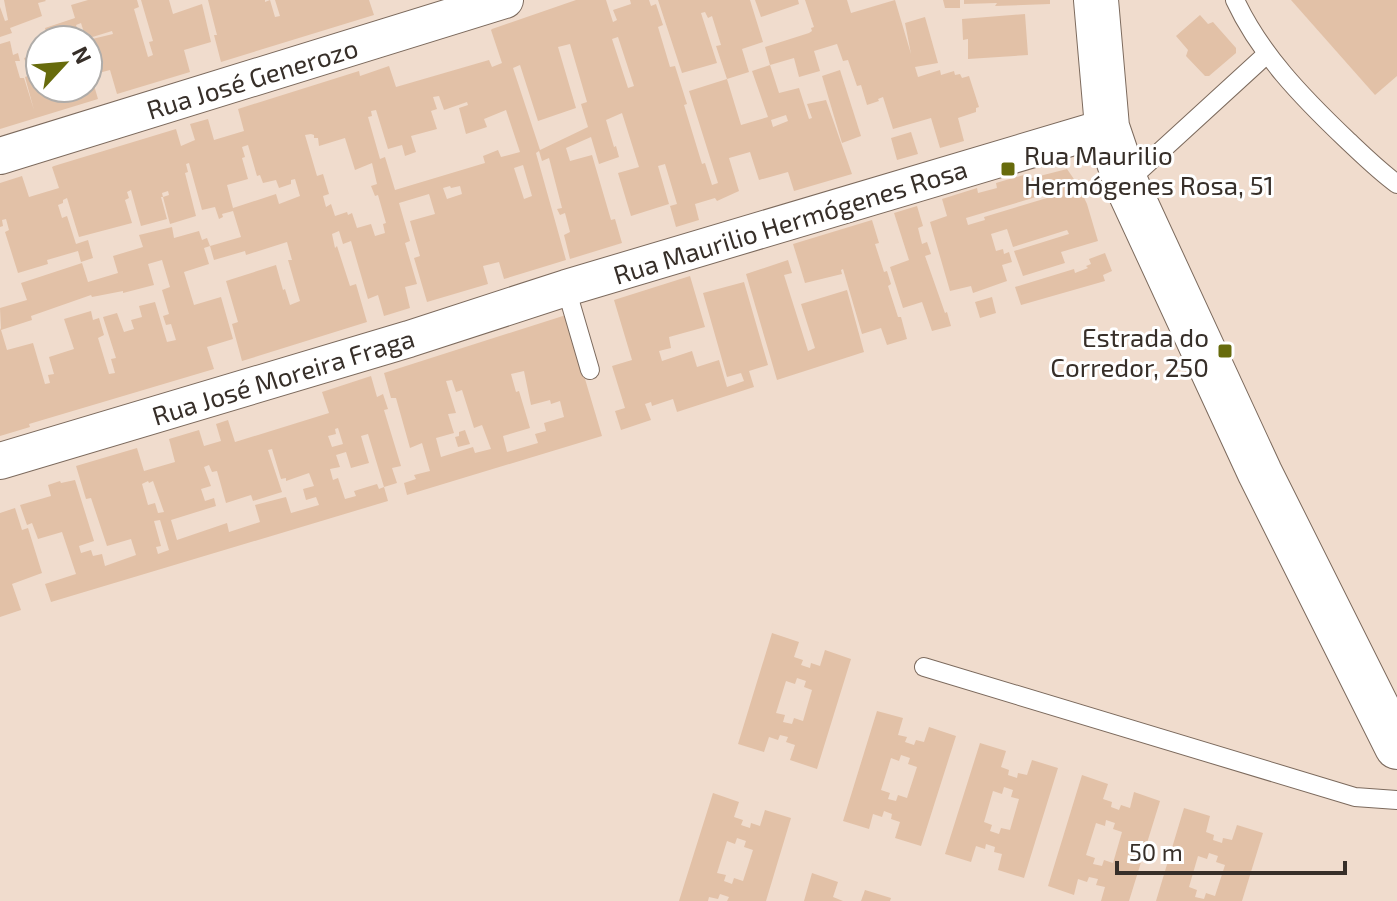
<svg xmlns="http://www.w3.org/2000/svg" width="1397" height="901" font-family="'Exo 2',sans-serif">
	<style>
		.building { fill: #e2c1a7; fill-rule: evenodd }
		.lines { fill: none; stroke-linecap: round; stroke-linejoin: round }
		.lane-casing { stroke: #7c6a5d; stroke-width: 20 }
		.street-casing { stroke: #7c6a5d; stroke-width: 38 }
		.secondary-casing { stroke: #7c6a5d; stroke-width: 46 }
		.lane { stroke: #fff; stroke-width: 18 }
		.street { stroke: #fff; stroke-width: 36 }
		.secondary { stroke: #fff; stroke-width: 44 }
		.poi-dot { fill: #676b0c; stroke: #fff; stroke-width: 3 }
		.labels { text-anchor: middle; dominant-baseline: central; stroke-width: 6; stroke-linejoin: round; paint-order: stroke }
		.street-label { font-size: 26px; fill: #372f29; stroke: #fff }
		.poi-label { font-size: 26px; fill: #372f29; stroke: #fff; text-anchor: start }
	</style>
	<rect width="100%" height="100%" fill="#f0dccd"/>
	<g class="building">
		<polygon points="4,0 45,0 46,1 38,3 42,16 10,28 12,33 0,37 0,7 5,21 8,20"/>
		<polygon points="88,0 137,0 139,7 134,9 148,57 153,55 149,42 153,41 141,0 169,0 173,14 202,4 211,42 184,50 190,72 117,94 110,70 91,75 98,99 0,129 0,44 10,41 13,55 18,53 20,61 15,61 20,78 24,78 34,110 25,77 30,75 24,58 40,53 40,88 88,88 88,60 91,59 88,40 113,34 112,31 86,39 81,23 76,25 81,40 48,40 45,28 75,18 71,5"/>
		<polygon points="208,0 265,0 265,2 270,0 275,17 280,16 275,0 369,0 374,15 221,62 214,35 217,35"/>
		<path d="M576 0H606L613 22 617 20 613 10 631 4 630 0H649L651 6 656 4 663 25 658 27 670 67 675 66 687 104 684 105 702 164 705 163 712 185 718 183 689 91 727 79 741 125 768 117 752 71 770 65 779 93 799 88 809 119 812 118 807 104 826 100 852 174 794 191 788 172 759 180 750 152 729 158 739 191 717 201 715 198 695 204 699 220 676 227 670 206 677 204 665 164 658 166 669 204 631 216 618 173 639 167 622 113 606 120 614 147 616 146 619 157 599 164 591 137 566 148 570 161 592 155 611 220 615 219 622 243 570 259 564 235 570 232 565 213 560 215 557 209 562 208 549 158 542 161 539 151 536 153 566 260 504 279 499 262 483 266 488 284 427 302 414 258 420 256 410 221 435 214 429 194 399 203 410 241 405 243 417 284 405 287 410 308 384 316 378 295 368 299 351 241 343 244 339 231 332 234 335 248 337 246 350 286 356 284 367 322 242 361 232 324 238 322 226 281 276 265 283 290 285 289 290 305 300 301 288 260H292L287 242 246 255 245 251 214 260 210 246 241 237 233 211 222 214 223 217 219 219 215 207 202 210 189 163 186 164 188 172 185 173 196 216 170 224 163 197 169 195 168 191 162 193 163 197H161L167 219 141 226 131 190 127 192 129 198 125 200 132 223 79 237 67 198 63 200V203L58 205 62 218 67 216 76 244 88 240 93 258 81 262 78 251 47 260 48 264 18 273 5 232 9 230 6 219 2 220 3 226 0 227V183L22 176 29 197 59 188 52 167 54 166 176 129 181 146 195 140 190 124 208 119 214 140 244 131 238 109 359 71 360 76 389 66 396 87 489 60 492 67 502 63 491 30 492 29ZM618 37 634 86 628 88 612 39ZM570 44 587 102 581 104 588 127 540 150 513 68 520 65 538 121 576 108 558 47ZM439 96 444 110 467 102 468 105 459 108 466 134 487 127 484 119 506 110 520 152 501 157 498 150 483 156 485 163 395 190 385 157 380 159 368 117 372 116 371 111 376 110 388 149 402 145 405 156 416 152 411 136 437 129 431 111 437 109 433 97ZM786 115 788 121 773 127 771 120ZM311 134 314 135V138H318L319 146 345 138 355 170 372 163 377 184 371 186 375 196 378 195 386 223 383 224 385 233 375 236 371 224 357 228 352 213 348 215 347 212 335 216 331 204 326 207 323 196 329 194 323 174 317 176 305 135ZM248 145 257 176 260 175 263 183 276 180 279 188 291 184V180L295 179 300 196 279 204 276 194 233 208 227 185 248 179 242 158 245 157 242 147ZM523 165 532 196 524 199 514 168ZM450 186 451 188 460 186 462 194 447 199 443 188Z"/>
		<polygon points="658,0 750,0 763,42 742,49 749,72 727,79 716,46 721,45 712,16 708,18 705,12 701,13 717,63 682,73"/>
		<polygon points="755,0 798,0 799,4 761,17"/>
		<polygon points="805,0 847,0 851,13 895,0 911,54 905,23 925,17 938,63 915,67 918,77 940,70 941,75 954,71 955,75 960,74 962,78 969,76 979,107 976,108 976,112 958,118 964,141 940,148 931,118 893,129 883,97 878,99 879,101 867,105 861,85 857,86 848,60 843,61 837,44 814,51 820,71 799,77 794,58 770,65 765,47 809,33 812,31 811,28 814,27"/>
		<polygon points="943,0 960,0 960,8 945,8"/>
		<polygon points="964,0 1050,0 1050,4 995,6 997,3 964,4"/>
		<polygon points="1291,0 1397,0 1397,76 1375,95"/>
		<polygon points="1025,14 1028,55 968,59 968,39 963,40 962,19"/>
		<polygon points="1200,15 1208,24 1213,22 1236,48 1236,53 1209,76 1205,76 1186,56 1188,50 1176,36"/>
		<polygon points="840,70 861,136 842,143 822,76"/>
		<polygon points="911,132 918,154 897,160 891,138"/>
		<path d="M1067 169 1078 185 1087 204 1098 241 1061 252 1065 263 1023 276 1014 251 1069 234 1067 230 1013 247 1007 229 991 234 996 251 1003 249 1004 254 1009 252 1012 262 1002 265 1007 281 973 293 971 286 950 291 930 222 947 216 942 199 977 188 978 193 997 188 996 183 1027 174 1028 179ZM1056 191 1057 195 984 217 985 220 968 225 966 218Z"/>
		<polygon points="917,206 923,226 918,228 922,244 927,242 931,254 925,256 945,313 947,312 951,326 932,331 922,302 903,308 890,267 909,260 894,213"/>
		<polygon points="872,220 879,243 875,244 884,272 887,271 891,284 888,286 898,317 901,317 907,339 887,345 881,328 862,334 843,269 841,270 842,274 805,283 793,244"/>
		<path d="M172 227 174 238 199 231 202 240 207 238 210 246 204 248 209 264 184 272 194 305 221 297 233 339 207 347 214 369 29 424 30 427 0 436V328L1 330 0 308 27 300 21 283 82 263 88 282 118 273 113 256 143 247 139 235ZM162 260 170 287 162 290 169 314 163 316 166 325 171 324 176 340 167 342 155 302 139 306 142 317 131 320 134 329 124 332 117 313 103 317 116 358 111 359 115 373 109 374 98 338 104 335 99 318 93 320 91 311 64 319 74 349 49 357 54 374 48 375 50 383 45 384 33 343 7 350 1 330 32 320 31 316 91 295 92 297 123 291V293L154 285 148 264Z"/>
		<polygon points="1105,253 1112,271 1103,275 1105,281 1021,305 1015,287 1074,269 1075,273 1088,268 1086,266 1091,264 1089,259"/>
		<polygon points="788,260 792,273 784,275 808,351 815,348 801,304 847,290 864,352 777,380 746,274"/>
		<polygon points="690,276 705,327 669,337 671,348 659,351 662,361 692,351 697,367 719,360 727,387 744,381 741,373 727,377 703,293 744,282 768,365 749,371 754,387 677,412 673,399 652,406 651,402 645,404 651,420 621,430 615,411 625,408 612,366 632,360 614,300"/>
		<polygon points="992,297 996,313 980,318 975,302"/>
		<path d="M566 315 602 436 407 495 404 483 416 479 414 475 430 471 422 443 410 448 396 398H391L384 373ZM524 371 531 405 550 400 551 404 560 401 564 417 544 423 546 431 535 434 538 443 507 452 503 436 530 428 519 391 516 392 511 374ZM452 380 456 392 462 390 474 428 482 425 491 449 475 453 473 447 441 457 436 438 454 433 448 414 456 413 446 381Z"/>
		<path d="M371 376 377 397 383 394 388 409 384 410 401 466 392 468 397 483 384 487 368 434 361 436 369 463 351 468 346 452 336 455 340 467 330 469 333 480 338 478 345 499 356 496 354 491 377 484 379 489 384 487 388 501 51 602 45 584 76 574 62 532 38 539 32 523 27 525 20 505 51 496 48 485 60 481 61 483 75 480 94 541 79 546 81 553 91 550 93 556 102 554 105 566 136 555 131 539 107 546 91 498 86 499 76 466 137 448 144 471 175 462 169 439 199 430 204 446 221 441 216 424 228 420 235 442 329 413 322 392ZM338 428 343 444 332 447 328 436 336 434 335 429ZM272 449 281 479 286 478V481L309 473 314 486 303 489 306 500 316 497 319 505 291 513 286 497 255 505 260 522 229 532 227 523 177 540 171 520 216 506 214 498 205 501 201 489 211 486 204 467 209 465 212 472 217 471 226 503 251 495 253 501 282 492 268 450ZM148 481 149 483 153 481 164 512 158 513 155 503 148 505 142 484ZM160 520 169 550 158 554 156 547 161 546 154 521Z"/>
		<polygon points="465,430 470,444 458,447 455,437 459,436 459,432"/>
		<polygon points="15,508 22,530 28,528 42,573 12,584 21,610 0,617 0,513"/>
		<path d="M772 633 799 642 794 657 803 660 801 665 810 668 811 663 820 666 825 650 851 659 817 769 790 760 795 745 786 742 788 737 780 735 778 740 769 737 764 752 738 744ZM797 678 806 681 804 687 812 690 803 721 794 718 792 724 783 722 785 715 776 713 786 681 795 684Z"/>
		<path d="M877 711 903 718 898 735 907 737 905 742 914 745 916 740 924 742 929 727 956 736 921 846 895 838 900 822 891 819 892 814 884 811 882 817 873 814 869 829 843 821ZM901 755 910 758 908 764 917 767 907 798 898 795 896 801 888 799 890 793 881 790 891 758 899 761Z"/>
		<path d="M980 743 1006 751 1001 767 1009 770 1008 775 1017 778 1018 773 1027 775 1032 760 1058 768 1024 878 998 870 1002 854 994 852 995 847 986 844 985 849 976 846 971 862 945 854ZM1004 787 1013 790 1011 797 1019 799 1010 830 1001 828 999 834 990 831 992 825 984 822 993 791 1002 794Z"/>
		<path d="M1082 775 1108 784 1103 799 1112 802 1111 807 1119 810 1121 805 1130 808 1134 792 1160 801 1129 901H1101L1105 887 1096 885 1098 879 1089 877 1087 882 1078 879 1074 895 1048 886ZM1106 820 1115 823 1113 829 1122 832 1113 863 1104 860 1102 866 1093 864 1095 858 1086 855 1096 823 1105 826Z"/>
		<path d="M713 793 739 802 734 817 743 820 741 825 750 828 751 823 760 826 765 810 791 818 766 901H727L729 897 720 894 718 899 709 897 708 901H679ZM737 838 746 841 744 847 753 850 743 881 734 878 732 884 724 881 726 875 717 873 727 841 735 844Z"/>
		<path d="M1184 808 1210 816 1206 832 1214 835 1213 840 1222 843 1223 838 1232 840 1237 825 1263 833 1242 901H1156ZM1209 853 1218 856 1216 862 1225 865 1215 896 1206 893 1204 899 1195 897 1197 890 1189 887 1198 856 1207 859Z"/>
		<polygon points="812,873 838,882 833,897 843,901 804,901"/>
		<polygon points="865,890 891,898 890,901 861,901"/>
	</g>
	<g class="lines">
		<g class="lane-casing">
			<g id="lane">
				<path d="M1235 0C1260 54 1303 98 1346 139 1363 155 1378 170 1397 184"/>
				<polyline points="1127,182 1267,54"/>
				<polyline points="566,288 590,370"/>
				<polyline points="924,667 1355,797 1397,800"/>
			</g>
		</g>
		<g class="street-casing">
			<g id="street">
				<polyline points="0,156 505,0"/>
				<polyline points="0,461 409,339 566,288 1107,127"/>
			</g>
		</g>
		<g class="secondary-casing">
			<polyline id="secondary" points="1096,0 1107,127 1126,183 1260,473 1397,747"/>
		</g>
		<use href="#lane" class="lane"/>
		<use href="#street" class="street"/>
		<use href="#secondary" class="secondary"/>
	</g>
	<g class="poi-dot">
		<rect x="1000" y="161" width="16" height="16" rx="4"/>
		<rect x="1217" y="343" width="16" height="16" rx="4"/>
	</g>
	<g class="labels">
		<g class="street-label">
			<text transform="translate(252 78) rotate(-17)">Rua José Generozo</text>
			<text transform="translate(790 221) rotate(-17)">Rua Maurilio Hermógenes Rosa</text>
			<text transform="translate(283 376) rotate(-17)">Rua José Moreira Fraga</text>
		</g>
		<g class="poi-label">
			<text x="1024" y="154">Rua Maurilio<tspan x="1024" dy="30">Hermógenes Rosa, 51</tspan></text>
			<text x="1209" y="336" text-anchor="end">Estrada do<tspan x="1209" dy="30">Corredor, 250</tspan></text>
		</g>
	</g>
	<g transform="translate(64 64) rotate(64)"><circle r="38" fill="#ffffff" stroke="#afaca9" stroke-width="2"/>
	<path d="M0-6L14 30L0 20L-14 30Z" fill="#676b0c"/>
	<text y="-12" font-size="22" font-weight="bold" text-anchor="middle" fill="#372f29">N</text>
	</g>
	<path d="M1117 861v12h228v-12" fill="none" stroke="#372f29" stroke-width="4"/>
	<text x="1129" y="861" font-size="24" fill="#372f29" stroke="#ffffff" stroke-width="6" paint-order="stroke">50 m</text>
</svg>
